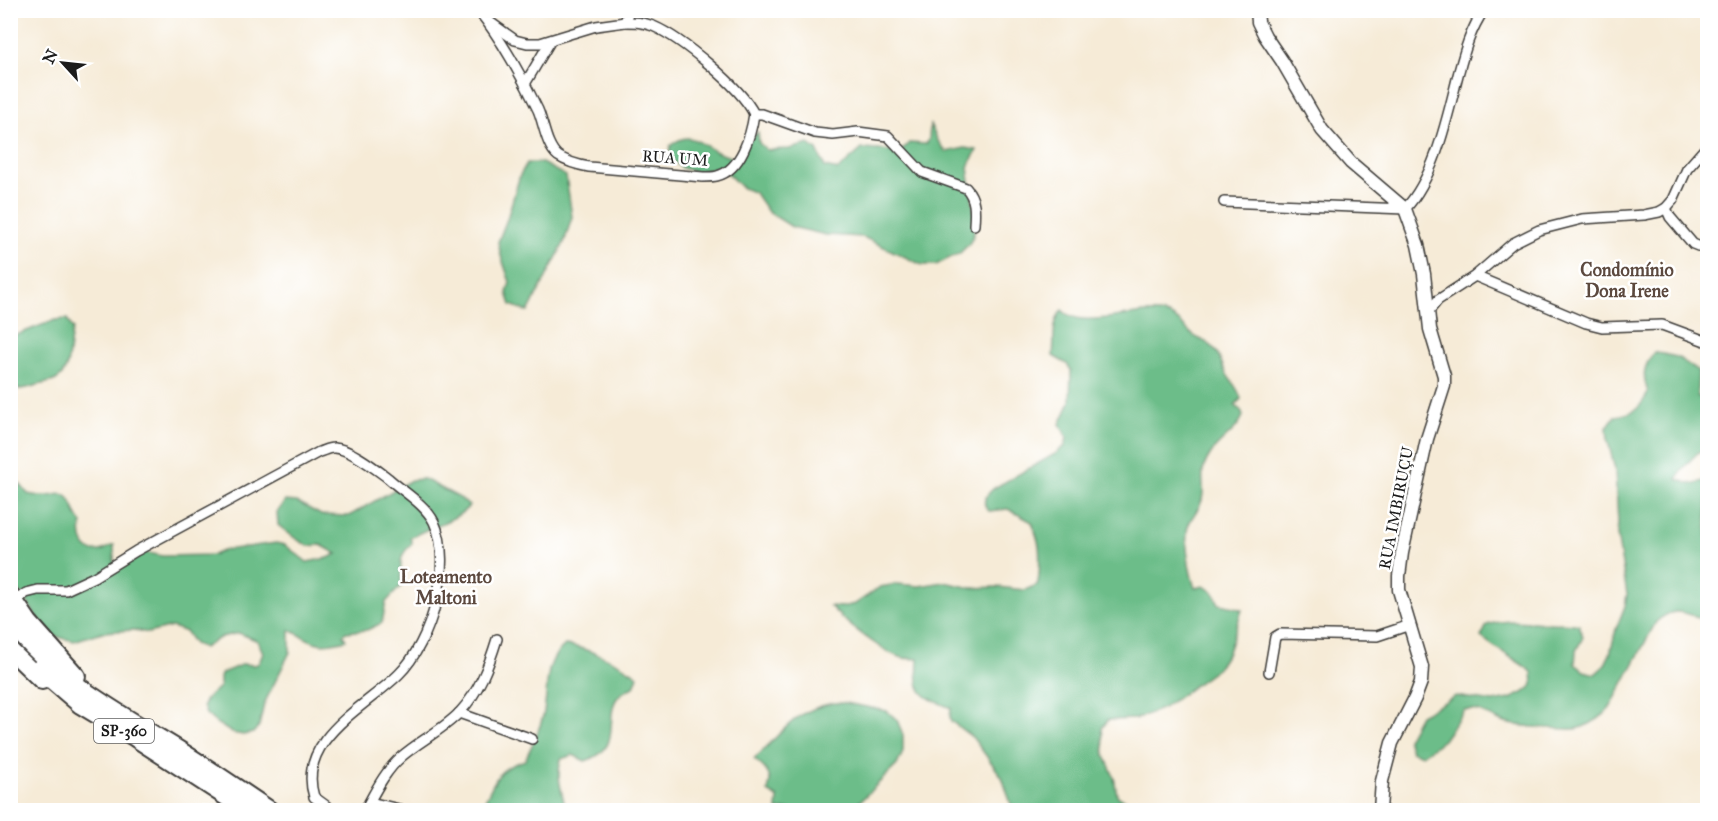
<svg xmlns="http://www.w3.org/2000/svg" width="1718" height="821" font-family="'IM FELL Great Primer',serif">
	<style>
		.forest { fill: #6cbd89; stroke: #446c52; stroke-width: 1.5 }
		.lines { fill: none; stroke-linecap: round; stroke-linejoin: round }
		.street-casing { stroke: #3d3b38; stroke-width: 12 }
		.secondary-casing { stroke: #3d3b38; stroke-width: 15 }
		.highway-casing { stroke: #3d3b38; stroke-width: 20 }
		.street { stroke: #fff; stroke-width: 9 }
		.secondary { stroke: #fff; stroke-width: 12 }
		.highway { stroke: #fff; stroke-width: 16 }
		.labels { text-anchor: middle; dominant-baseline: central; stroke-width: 5; stroke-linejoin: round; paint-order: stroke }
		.shield { fill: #fff; stroke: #606060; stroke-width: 1.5 }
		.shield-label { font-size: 15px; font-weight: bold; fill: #1c1c1c }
		.street-label { font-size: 16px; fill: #1c1c1c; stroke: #fff }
		.neighbourhood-label { font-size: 18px; font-weight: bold; fill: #5c493f; stroke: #fff }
	</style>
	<rect width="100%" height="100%" fill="#fff"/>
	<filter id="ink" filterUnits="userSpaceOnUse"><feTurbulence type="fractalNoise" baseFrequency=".0167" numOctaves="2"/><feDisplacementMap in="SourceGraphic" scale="12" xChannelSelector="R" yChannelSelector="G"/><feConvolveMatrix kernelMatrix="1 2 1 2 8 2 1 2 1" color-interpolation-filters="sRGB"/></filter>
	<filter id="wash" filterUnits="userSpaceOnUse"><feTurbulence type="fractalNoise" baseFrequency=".008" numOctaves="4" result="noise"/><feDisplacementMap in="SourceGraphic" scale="24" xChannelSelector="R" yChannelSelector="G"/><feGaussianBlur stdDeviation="1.35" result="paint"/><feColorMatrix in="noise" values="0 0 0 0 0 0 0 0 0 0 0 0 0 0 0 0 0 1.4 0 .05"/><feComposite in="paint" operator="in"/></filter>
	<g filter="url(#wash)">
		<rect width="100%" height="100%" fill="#f6ebd7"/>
		<g class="forest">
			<path d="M930 124 938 141 946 152 965 148 977 150 968 167 975 218 974 234 969 244 960 253 936 265H922L863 237 826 235 792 227 768 212 755 193 741 187 726 172 714 168 702 172 692 171 682 168 672 160H667L670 155V146C688 131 696 140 713 150 720 154 728 156 736 159L743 146 758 132 759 143 767 150 789 149 809 144 817 150 825 167 838 170 862 149 896 151 902 150 909 143 926 144 929 140Z"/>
			<polygon points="527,163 542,163 566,176 572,217 564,243 528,312 511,305 507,293 510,282 501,256 498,242 507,219 520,175"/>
			<path d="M1062 310C1082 333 1140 305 1168 315 1180 319 1184 328 1193 335 1198 339 1204 340 1209 344 1218 350 1221 362 1225 371 1230 381 1239 388 1241 399L1235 405 1241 411 1243 416C1237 432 1219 440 1210 455 1197 475 1206 482 1202 500 1200 508 1192 516 1189 524 1183 537 1190 574 1195 588L1204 586 1214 593 1219 604 1235 607 1242 610 1228 652 1217 669 1163 708 1136 719 1108 720 1102 728 1105 756 1114 777 1117 795 1120 798 1134 804 1137 810H1013L1002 777 973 738 951 721 950 717 951 708C919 695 916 694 918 659 913 658 908 659 903 658 883 653 843 621 830 606L841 607 855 604 880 587 897 584 919 586 944 582 972 588 998 587 1025 590 1037 585C1040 579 1040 553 1039 546 1038 538 1034 529 1032 522L1008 509 989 511C980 503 986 495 994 488L1055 454 1065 446 1067 438 1060 424 1070 402 1071 370 1067 364 1053 356C1055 340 1051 324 1062 310Z"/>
			<path d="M67 319 73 329C67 345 73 370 56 380 50 383 44 383 38 385 29 388 19 391 11 388V337L55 320Z"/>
			<path d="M1654 352 1677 357 1698 371 1697 396 1707 401V446C1695 454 1684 466 1677 479L1690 484 1704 481 1707 483V619C1684 615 1677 604 1656 622L1610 708C1603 717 1591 724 1580 728 1572 731 1512 726 1502 722 1486 716 1483 709 1464 710L1443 740 1422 755 1411 751 1407 739 1420 715 1456 696 1493 702 1510 699 1523 693 1533 685 1532 672C1516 659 1497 650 1481 637L1487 625C1509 618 1529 623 1551 623 1561 624 1569 622 1579 625L1583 637 1576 651 1575 664 1584 671 1595 674 1604 666 1610 654 1616 629 1625 606 1627 594 1617 535 1618 523 1615 470 1608 441 1607 427 1615 416C1634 413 1639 410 1648 393 1642 374 1643 368 1654 352Z"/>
			<path d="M424 479 460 498 469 506C457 521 428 527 410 538L412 544C397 556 401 567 402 585L386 602 382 623 367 630 346 632 343 635 346 640C316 648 316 643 290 630V652L264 704 259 726 253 733 243 735 232 733 216 723 206 714 203 706 206 699 220 686V677L222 673 243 664 255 665 259 663 263 653 258 641 239 633 221 637 204 648 194 644 186 632 172 627 148 633 134 630 102 632 74 641 50 635 45 631 26 600 11 581V480L19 483 28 494C34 495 41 497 47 496 58 495 65 490 71 502 76 511 75 516 82 523 80 536 82 554 100 551 106 550 109 546 114 545V562L117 565 145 552 162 556 213 555 225 550 276 543 285 545 307 562 328 558 337 554 321 545 308 546 296 539 278 525 277 512 285 501 297 502 321 515 349 516 411 480Z"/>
			<path d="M565 645C585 647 622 663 638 676L634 687C590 701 634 746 585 761L573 755 561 759C556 777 562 792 566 810H506L498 802H484C497 778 496 769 525 760 532 745 539 732 543 716 550 689 541 665 565 645Z"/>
			<path d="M833 703H846L887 711 897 720 903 735V752L897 765 851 810H777L778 798 768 792C768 788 770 785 770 781 770 772 760 764 754 759 782 734 792 711 833 703Z"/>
		</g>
	</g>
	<g filter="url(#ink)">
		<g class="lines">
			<g class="street-casing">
				<g id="street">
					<path d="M478 10C500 37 523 78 538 110 544 124 546 146 558 156 567 162 578 165 589 167L703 177C707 177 713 177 717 176 741 170 751 135 754 114H762L815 133 833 135 858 132 888 136 922 172 966 188C976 199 975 211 974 225"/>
					<polyline points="487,20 515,40 527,43 540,43 596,26 625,22 629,10"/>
					<path d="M625 22C635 22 643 22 653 26 681 38 741 87 754 114"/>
					<polyline points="525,84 551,40"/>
					<path d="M1224 202 1405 209C1435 177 1447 118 1458 75 1464 53 1470 30 1484 10"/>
					<polyline points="1666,208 1670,217 1693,244 1708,250"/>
					<polyline points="1475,276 1586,323 1602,327 1662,325 1708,342"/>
					<polyline points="1429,311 1438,300 1475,276 1513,243 1539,230 1582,219 1644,215 1659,212 1666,208 1673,200 1687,169 1708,145"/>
					<path d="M15 601 26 593 38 590H66L94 577 136 551 319 452C323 451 328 448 333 448 348 447 376 469 388 478 402 491 425 504 434 522 454 564 431 643 399 674 366 707 296 739 314 797L332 810"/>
					<polyline points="1269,672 1275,637 1280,634 1377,636 1410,625"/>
					<polyline points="459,713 532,739"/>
					<polyline points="370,802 403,810"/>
					<path d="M365 810C375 792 385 771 401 757 419 741 443 730 460 712 479 692 489 665 497 639"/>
				</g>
			</g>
			<g class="secondary-casing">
				<polyline id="secondary" points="1257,10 1258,22 1265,36 1282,61 1322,130 1351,163 1405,209 1418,245 1424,274 1430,329 1444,376 1444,386 1427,439 1402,553 1399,576 1399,590 1422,667 1421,682 1415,698 1392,743 1382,781 1380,810"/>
			</g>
			<g class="highway-casing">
				<g id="highway">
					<polyline points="10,594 29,622 77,676"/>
					<path d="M10 622C55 679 118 712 178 749 210 769 240 790 270 810"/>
					<polyline points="10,650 42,681"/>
					<polyline points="38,669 80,705 135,738 246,810"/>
				</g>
			</g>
			<use href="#street" class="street"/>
			<use href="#secondary" class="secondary"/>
			<use href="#highway" class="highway"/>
		</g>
	</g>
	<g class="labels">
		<rect class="shield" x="94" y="719" width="60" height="24" rx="4.5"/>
		<g class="shield-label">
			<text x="124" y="731">SP-360</text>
		</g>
		<g class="street-label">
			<text transform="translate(675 158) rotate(4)">RUA UM</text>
			<text transform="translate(1396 508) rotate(-79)">RUA IMBIRUÇU</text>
		</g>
		<g class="neighbourhood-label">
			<text x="1627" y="270">Condomínio<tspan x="1627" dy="21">Dona Irene</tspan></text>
			<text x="446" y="577">Loteamento<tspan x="446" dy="21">Maltoni</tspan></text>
		</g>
	</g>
	<rect width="1718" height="821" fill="none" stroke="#fff" stroke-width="36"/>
	<g transform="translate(63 63) rotate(297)" stroke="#ffffff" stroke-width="4.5" paint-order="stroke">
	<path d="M0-4.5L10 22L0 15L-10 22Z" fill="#1c1c1c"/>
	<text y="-9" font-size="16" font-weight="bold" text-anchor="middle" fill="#1c1c1c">N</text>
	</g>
</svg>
